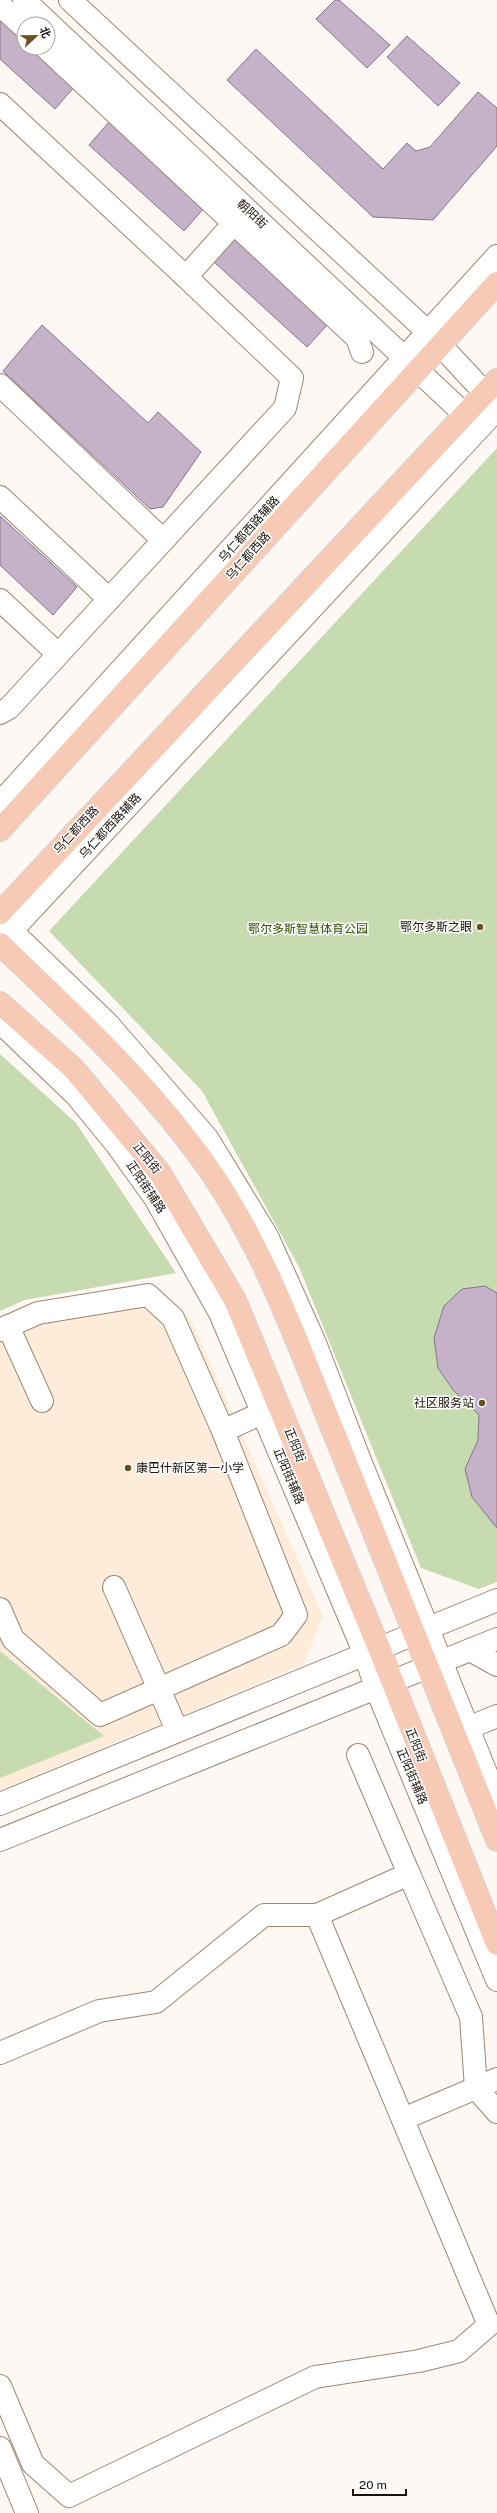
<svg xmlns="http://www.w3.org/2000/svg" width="497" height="2513" font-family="'Public Sans','Noto Sans SC',sans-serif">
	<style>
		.built { fill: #fdecda }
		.green { fill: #c6dbb0 }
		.building { fill: #c5b1c8; stroke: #87748a }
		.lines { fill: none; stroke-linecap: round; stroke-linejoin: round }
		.minor-casing { stroke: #9c8772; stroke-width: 24 }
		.major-casing { stroke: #d6d4d3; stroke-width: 24 }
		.minor { stroke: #fff; stroke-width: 22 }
		.major { stroke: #f7cab5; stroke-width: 22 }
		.poi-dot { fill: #6c5023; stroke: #fff; stroke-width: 1.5 }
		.labels { text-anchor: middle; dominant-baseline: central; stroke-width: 3; stroke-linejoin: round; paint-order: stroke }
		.street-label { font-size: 12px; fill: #19120a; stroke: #fff }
		.poi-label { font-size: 12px; fill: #19120a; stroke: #fff; text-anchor: end }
		.park-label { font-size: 12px; fill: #304b02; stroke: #fff }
	</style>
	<rect width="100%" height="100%" fill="#fdf8f4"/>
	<polygon class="built" points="159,1288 190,1318 323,1616 304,1664 0,1790 0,1319 31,1305"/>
	<g class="green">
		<polygon points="497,448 497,1582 479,1589 421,1568 299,1267 202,1091 49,931"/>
		<polygon points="0,1054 76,1123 176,1273 25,1300 0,1311"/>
		<polygon points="0,1651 104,1736 0,1778"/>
	</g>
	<g class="building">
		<polygon points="335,0 339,0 390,45 367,68 316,19"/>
		<polygon points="0,18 24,39 24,48 34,48 76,85 55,109 0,59"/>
		<polygon points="407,36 460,83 438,106 387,57"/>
		<polygon points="256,49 383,169 407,143 416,151 430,147 478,92 497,108 497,146 433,220 373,217 227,80"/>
		<polygon points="109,122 205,207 184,231 89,145"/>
		<polygon points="233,238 329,323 307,347 213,261"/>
		<polygon points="42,325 148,423 158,412 201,452 163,507 150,509 3,371"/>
		<polygon points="0,516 77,587 53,615 0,565"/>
		<polygon points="485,1286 497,1293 497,1528 472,1497 465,1469 478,1440 479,1415 453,1390 438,1368 434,1338 444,1306 462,1289"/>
	</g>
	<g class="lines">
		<g class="minor-casing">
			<g id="minor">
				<polyline points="24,0 478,427"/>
				<polyline points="70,0 429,333 485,393 497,403"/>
				<polyline points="0,5 24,27"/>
				<polyline points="46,48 357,338 362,352"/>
				<polyline points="0,104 186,277 243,213"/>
				<polyline points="0,385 163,540"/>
				<polyline points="0,497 109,599"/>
				<polyline points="0,600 58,654"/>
				<polyline points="0,713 9,708 285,408 292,378 186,277"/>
				<polyline points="0,803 497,256"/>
				<polyline points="0,920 108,1024 207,1138 267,1236 315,1343 357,1453 497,1800"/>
				<polyline points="2,941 497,409"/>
				<polyline points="0,1022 76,1095 117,1145 155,1198 220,1313 365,1654 376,1688 497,1980"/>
				<polyline points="8,1326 42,1401"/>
				<polyline points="0,1330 38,1313 148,1295 173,1318 223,1431 262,1413"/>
				<polyline points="114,1587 177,1730"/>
				<polyline points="0,1609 13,1639 100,1715 281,1635 296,1615 223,1431"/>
				<polyline points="470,1650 497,1665"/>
				<polyline points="468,1728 497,1716"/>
				<polyline points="0,1804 497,1600"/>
				<polyline points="0,1840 497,1639"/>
				<polyline points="409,1874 471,2017 476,2088 497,2112"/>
				<polyline points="317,1915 409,1874 358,1755"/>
				<polyline points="0,2053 99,2011 156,2002 264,1915 317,1915 489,2325 459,2351 419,2361 315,2377 69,2496 33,2464 0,2386"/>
				<polyline points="403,2119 497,2079"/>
				<polyline points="0,2448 27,2513"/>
			</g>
		</g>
		<g class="major-casing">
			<g id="major">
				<polyline points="0,830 497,283"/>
				<polyline points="0,913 497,380"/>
				<path d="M0 944C73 1014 147 1082 206 1165 264 1247 298 1345 336 1438 390 1572 443 1706 497 1840"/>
				<polyline points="0,1003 74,1069 160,1173 235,1300 379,1648 497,1944"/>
			</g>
		</g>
		<use href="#minor" class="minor"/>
		<use href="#major" class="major"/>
	</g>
	<g class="poi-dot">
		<circle cx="480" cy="927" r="4"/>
		<circle cx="482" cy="1403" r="4"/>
		<circle cx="128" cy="1468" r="4"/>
	</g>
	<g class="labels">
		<g class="street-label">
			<text transform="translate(252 214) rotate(43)">朝阳街</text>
			<text transform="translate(249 529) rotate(-48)">乌仁都西路辅路</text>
			<text transform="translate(248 556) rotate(-48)">乌仁都西路</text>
			<text transform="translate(110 826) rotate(-47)">乌仁都西路辅路</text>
			<text transform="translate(76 830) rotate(-47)">乌仁都西路</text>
			<text transform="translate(147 1158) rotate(51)">正阳街</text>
			<text transform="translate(146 1187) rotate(56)">正阳街辅路</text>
			<text transform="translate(295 1445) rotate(68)">正阳街</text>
			<text transform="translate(289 1476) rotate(67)">正阳街辅路</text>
			<text transform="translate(416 1745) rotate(68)">正阳街</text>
			<text transform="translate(412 1776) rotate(67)">正阳街辅路</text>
		</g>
		<g class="poi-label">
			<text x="472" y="927">鄂尔多斯之眼</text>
			<text x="474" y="1403">社区服务站</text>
			<text x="136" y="1468" text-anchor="start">康巴什新区第一小学</text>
		</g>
		<g class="park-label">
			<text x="308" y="929">鄂尔多斯智慧体育公园</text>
		</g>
	</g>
	<g transform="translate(36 36) rotate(68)"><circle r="19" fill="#ffffff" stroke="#a3a09d"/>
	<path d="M0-3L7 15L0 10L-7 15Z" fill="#6c5023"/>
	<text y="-6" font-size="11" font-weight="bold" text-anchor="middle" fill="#19120a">北</text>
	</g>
	<path d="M353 2489v6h53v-6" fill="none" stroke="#19120a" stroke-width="2"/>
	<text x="359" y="2489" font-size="12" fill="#19120a" stroke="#ffffff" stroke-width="3" paint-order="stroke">20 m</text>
</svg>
